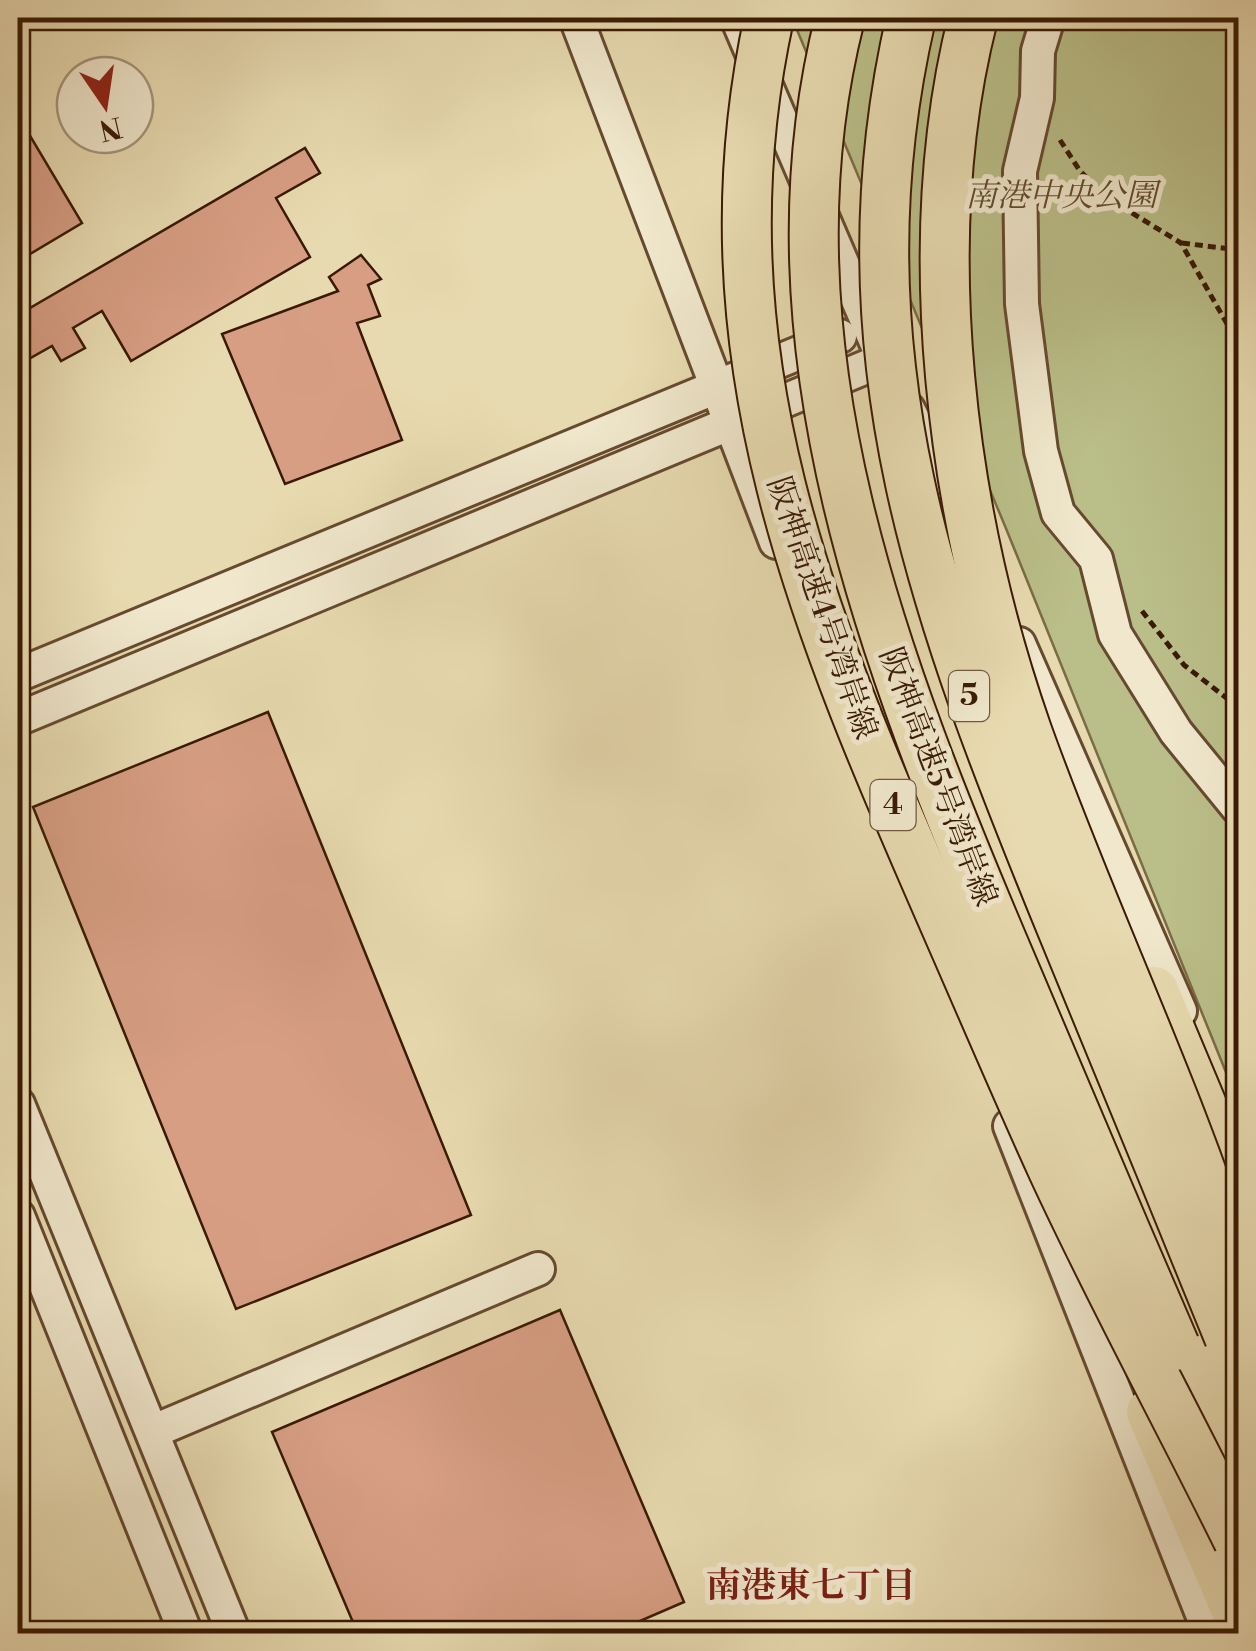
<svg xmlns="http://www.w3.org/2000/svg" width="1256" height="1651" font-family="'Libre Bodoni','Noto Serif JP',serif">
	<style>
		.green { fill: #babe88; stroke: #7a6c46; stroke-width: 2.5 }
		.building { fill: #d79e84; stroke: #3a1a04; stroke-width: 2.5 }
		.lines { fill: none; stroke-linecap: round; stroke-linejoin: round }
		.minor-casing { stroke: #664a2f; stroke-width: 38 }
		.highway-casing { stroke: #3a1a04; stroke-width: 52 }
		.path { stroke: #3a1a04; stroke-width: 5; stroke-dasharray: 8 5; stroke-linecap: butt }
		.minor { stroke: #f0e7cc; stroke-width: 32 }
		.highway { stroke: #e8dab0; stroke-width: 48 }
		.highway-bridge-casing { stroke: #3a1a04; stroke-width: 52; stroke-linecap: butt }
		.highway-bridge { stroke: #e8dab0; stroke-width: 48 }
		.labels { text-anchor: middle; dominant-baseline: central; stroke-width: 10; stroke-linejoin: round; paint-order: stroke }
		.shield { fill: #f0e7cc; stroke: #715840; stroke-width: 2.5 }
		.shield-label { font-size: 30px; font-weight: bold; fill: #3a1a04 }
		.park-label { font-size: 32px; font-style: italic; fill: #604b2c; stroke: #f0e7cc }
		.street-label { font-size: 32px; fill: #3a1a04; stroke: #f0e7cc }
		.neighbourhood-label { font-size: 35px; font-weight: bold; fill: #7a1f14; stroke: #f0e7cc }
	</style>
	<rect width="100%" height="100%" fill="#e8dab0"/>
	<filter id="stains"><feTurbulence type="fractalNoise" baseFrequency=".002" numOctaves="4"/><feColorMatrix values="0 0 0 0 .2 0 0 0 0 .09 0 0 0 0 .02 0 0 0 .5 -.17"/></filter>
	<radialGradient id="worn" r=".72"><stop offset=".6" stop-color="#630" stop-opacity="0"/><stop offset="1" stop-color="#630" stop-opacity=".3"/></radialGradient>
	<polygon class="green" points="792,18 1238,18 1238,1102 1005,526"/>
	<g class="building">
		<polygon points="20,119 82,223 20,260 18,256"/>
		<polygon points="305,148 320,173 276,198 310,257 131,361 102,311 73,328 85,348 61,361 52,346 18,365 18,315"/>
		<polygon points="361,255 381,279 368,285 380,316 357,323 402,440 285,484 222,334 338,291 329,277"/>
		<polygon points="268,712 471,1215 236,1309 33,807"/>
		<polygon points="560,1310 684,1602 610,1634 358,1634 272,1432"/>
	</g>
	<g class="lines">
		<g class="minor-casing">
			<g id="minor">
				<polyline points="576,18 776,542"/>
				<polyline points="737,18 882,356"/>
				<polyline points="1048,18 1038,51 1037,98 1020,171 1022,304 1041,451 1058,513 1096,559 1115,634 1176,732 1238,808"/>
				<polyline points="908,409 956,503"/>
				<polyline points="1019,644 1180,1011"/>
				<polyline points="18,675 840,336"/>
				<polyline points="18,719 883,360"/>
				<polyline points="18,1104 234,1634"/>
				<polyline points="1010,1126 1210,1634"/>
				<polyline points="18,1216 186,1634"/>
				<polyline points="154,1431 538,1269"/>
			</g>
		</g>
		<g class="highway-casing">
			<g id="highway">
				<polyline points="1154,991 1238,1191"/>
				<polyline points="1151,1412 1238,1615"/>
			</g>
		</g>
		<g class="path">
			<polyline points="1060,140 1080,171 1109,199 1181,243 1238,343"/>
			<polyline points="1182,243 1238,250"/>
			<polyline points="1142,611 1184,665 1238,707"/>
		</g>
		<use href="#minor" class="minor"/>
		<use href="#highway" class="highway"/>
		<g class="highway-bridge-casing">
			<g id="highway-bridge">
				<path d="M769 18C696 353 815 628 947 929 982 1009 1016 1089 1052 1168 1110 1294 1177 1416 1238 1540"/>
				<path d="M840 18C757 344 886 668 1012 964 1066 1092 1120 1219 1175 1346"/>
				<path d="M911 18C834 353 935 618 1060 924 1117 1062 1173 1199 1229 1337"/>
				<path d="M973 18C916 242 951 514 1027 731 1093 916 1180 1092 1238 1280"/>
			</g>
		</g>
		<use href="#highway-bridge" class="highway-bridge"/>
	</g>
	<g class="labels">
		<g class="shield">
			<rect x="949" y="671" width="40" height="50" rx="8"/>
			<rect x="870.5" y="780" width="45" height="50" rx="8"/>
		</g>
		<g class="shield-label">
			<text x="969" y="696">5</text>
			<text x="893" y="805">4</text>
		</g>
		<g class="park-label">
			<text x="1061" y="196">南港中央公園</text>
		</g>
		<g class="street-label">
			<text transform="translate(822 608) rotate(71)">阪神高速4号湾岸線</text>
			<text transform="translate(938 777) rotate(69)">阪神高速5号湾岸線</text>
		</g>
		<g class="neighbourhood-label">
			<text x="811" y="1586">南港東七丁目</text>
		</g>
	</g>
	<rect width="1256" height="1651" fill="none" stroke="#e8dab0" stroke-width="60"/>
	<rect x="20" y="20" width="1216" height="1611" fill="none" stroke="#3a1a04" stroke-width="5"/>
	<rect x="30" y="30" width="1196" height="1591" fill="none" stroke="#3a1a04" stroke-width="2.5"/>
	<g transform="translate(105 105) rotate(167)"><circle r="48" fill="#f0e7cc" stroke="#a7957c" stroke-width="2.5"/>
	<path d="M0-8L18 38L0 25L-18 38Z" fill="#8f2418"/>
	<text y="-15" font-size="28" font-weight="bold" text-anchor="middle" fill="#3a1a04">N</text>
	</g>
	<rect width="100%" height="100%" filter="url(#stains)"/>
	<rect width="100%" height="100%" fill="url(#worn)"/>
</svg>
